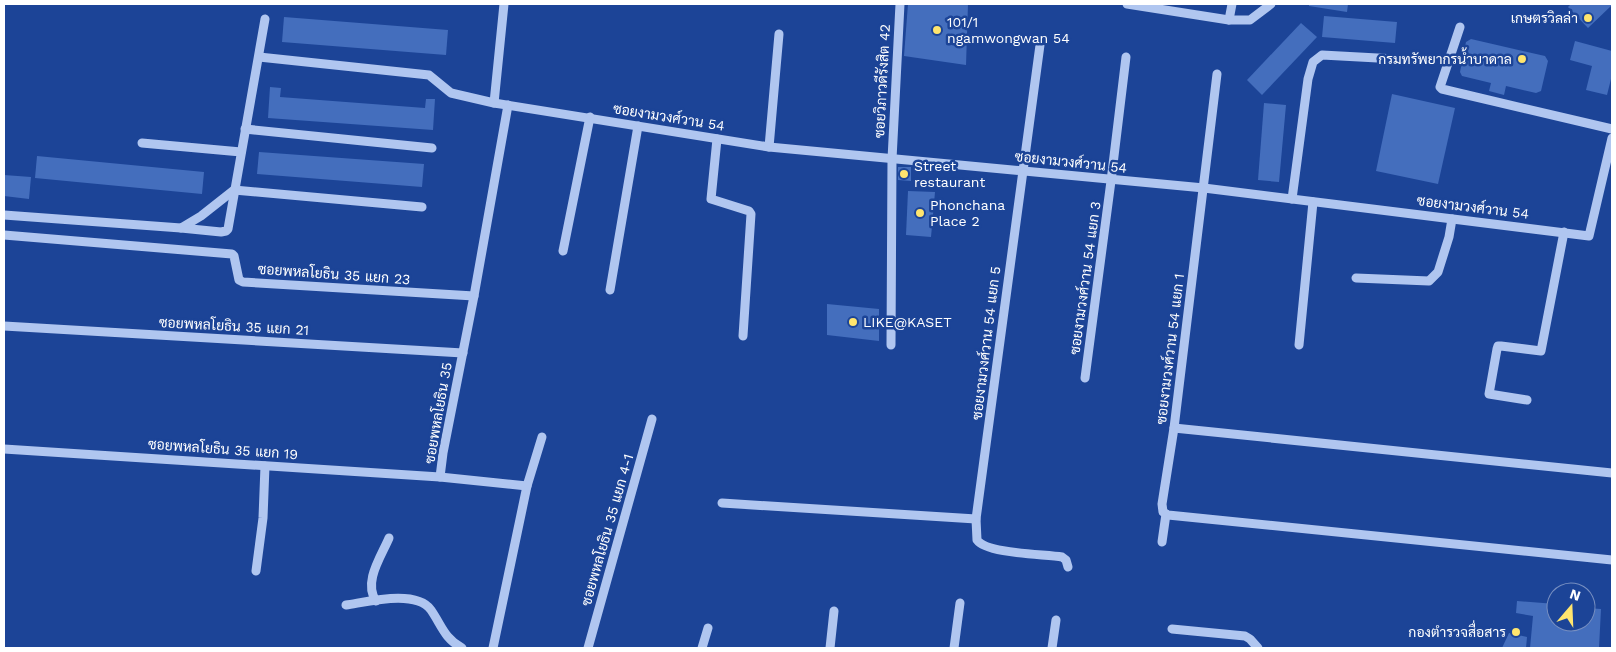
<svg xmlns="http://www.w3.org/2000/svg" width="1616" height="652" font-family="'Work Sans',Sarabun,sans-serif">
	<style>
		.building { fill: #446ebd }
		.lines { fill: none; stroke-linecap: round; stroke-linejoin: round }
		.minor { stroke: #b0c6f0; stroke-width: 9 }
		.poi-dot { fill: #ffe56e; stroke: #1c4497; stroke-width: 2 }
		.labels { text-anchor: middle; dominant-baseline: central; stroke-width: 5; stroke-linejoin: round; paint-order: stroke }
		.poi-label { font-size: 14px; fill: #fff; stroke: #1c4497; text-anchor: start }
		.street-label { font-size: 14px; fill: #fff; stroke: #1c4497 }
	</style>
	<rect width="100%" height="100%" fill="#1c4497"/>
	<g class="building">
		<polygon points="908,4 968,4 966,65 904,56"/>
		<polygon points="1309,4 1348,4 1347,12 1309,6"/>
		<polygon points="1571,4 1612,4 1612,5 1588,28 1568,7"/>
		<polygon points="1324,16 1397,22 1395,43 1322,37"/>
		<polygon points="284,17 448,30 446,55 282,42"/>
		<polygon points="1301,23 1317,37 1262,95 1247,80"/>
		<polygon points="1471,39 1545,56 1548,61 1541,91 1536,93 1506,86 1504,95 1489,91 1491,83 1462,76 1460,72 1466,42"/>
		<polygon points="1575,41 1612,51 1612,75 1607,95 1586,90 1592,66 1570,60"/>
		<polygon points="270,87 281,88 280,97 425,108 426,99 435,99 433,130 268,118"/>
		<polygon points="1392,94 1455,108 1438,184 1376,171"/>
		<polygon points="1264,103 1286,105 1279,182 1258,180"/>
		<polygon points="259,152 424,164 422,187 257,174"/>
		<polygon points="37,156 204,172 202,194 35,178"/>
		<polygon points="898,167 911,167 911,181 898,180"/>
		<polygon points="4,175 31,177 29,199 4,196"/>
		<polygon points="908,191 935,192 931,237 906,235"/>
		<polygon points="827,304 879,309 879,341 827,335"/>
		<polygon points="1517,601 1556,604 1556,622 1586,622 1586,608 1601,609 1599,648 1530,648 1533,616 1516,613"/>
		<polygon points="1509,633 1527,637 1526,648 1502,648"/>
	</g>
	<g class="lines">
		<g class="minor">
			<polyline points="1127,4 1229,20 1250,20 1271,4"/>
			<polyline points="1229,20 1232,4"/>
			<polyline points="1460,27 1440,87 1442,89 1612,129"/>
			<path d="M1040 45 976 519 977 540C987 554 1044 554 1062 557L1066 560 1068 567"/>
			<polyline points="259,57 429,75 451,93 494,103 769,147 1204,188 1589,236 1612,138"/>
			<polyline points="1217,74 1174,428 1162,504 1163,512 1168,515 1612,560"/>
			<polyline points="494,103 504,4"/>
			<polyline points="245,129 432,148"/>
			<polyline points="717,139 711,199 749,211 751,214 743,336"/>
			<polyline points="142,143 241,152"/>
			<polyline points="769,147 779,34"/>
			<polyline points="1292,199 1308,79 1313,62 1322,55 1396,59"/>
			<polyline points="4,215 181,228 201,216 234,190 422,207"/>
			<polyline points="181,228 221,232 226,231 228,229 265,19"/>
			<polyline points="4,235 232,254 234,256 239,280 243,282 474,296"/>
			<polyline points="563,251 590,117"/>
			<polyline points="1356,278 1429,281 1438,272 1449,237 1452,219"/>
			<polyline points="610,290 638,126"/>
			<polyline points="4,326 463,353"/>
			<polyline points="891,345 892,159 900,4"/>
			<polyline points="1299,345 1313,202"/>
			<polyline points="1085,378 1111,181 1126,57"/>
			<polyline points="1527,400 1489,394 1497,349 1498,346 1501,346 1541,351 1564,232"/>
			<polyline points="1174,428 1612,473"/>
			<polyline points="4,449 440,477"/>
			<polyline points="527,486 542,437"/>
			<polyline points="722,503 976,519"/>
			<polyline points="1162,542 1166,514"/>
			<polyline points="256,571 263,518 265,466"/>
			<path d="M376 601C363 582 381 557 389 538"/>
			<path d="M346 605C367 602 416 589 431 610 442 626 444 638 462 648"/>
			<polyline points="1172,629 1245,636 1250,639 1258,648"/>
			<polyline points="493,648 527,486 440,477 443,453 474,296 508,105"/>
			<polyline points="588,648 652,419"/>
			<polyline points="702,648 708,628"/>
			<polyline points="830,648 834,611"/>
			<polyline points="954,648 960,603"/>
			<polyline points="1052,648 1056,620"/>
		</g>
	</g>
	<g class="poi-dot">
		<circle cx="1588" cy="18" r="5"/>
		<circle cx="937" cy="30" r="5"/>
		<circle cx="1522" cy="59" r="5"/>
		<circle cx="904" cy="174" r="5"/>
		<circle cx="920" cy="213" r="5"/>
		<circle cx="853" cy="322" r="5"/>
		<circle cx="1516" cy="632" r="5"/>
	</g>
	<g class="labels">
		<g class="poi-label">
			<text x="1578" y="18" text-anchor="end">เกษตรวิลล่า</text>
			<text x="947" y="22">101/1<tspan x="947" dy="16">ngamwongwan 54</tspan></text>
			<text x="1512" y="59" text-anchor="end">กรมทรัพยากรน้ำบาดาล</text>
			<text x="914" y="166">Street<tspan x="914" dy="16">restaurant</tspan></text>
			<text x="930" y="205">Phonchana<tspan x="930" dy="16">Place 2</tspan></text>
			<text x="863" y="322">LIKE@KASET</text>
			<text x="1506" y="632" text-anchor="end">กองตำรวจสื่อสาร</text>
		</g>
		<g class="street-label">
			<text transform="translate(882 81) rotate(-87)">ซอยวิภาวดีรังสิต 42</text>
			<text transform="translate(669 117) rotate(9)">ซอยงามวงศ์วาน 54</text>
			<text transform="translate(1071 162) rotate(6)">ซอยงามวงศ์วาน 54</text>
			<text transform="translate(1473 207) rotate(7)">ซอยงามวงศ์วาน 54</text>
			<text transform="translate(334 274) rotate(4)">ซอยพหลโยธิน 35 แยก 23</text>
			<text transform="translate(1085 278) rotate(-82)">ซอยงามวงศ์วาน 54 แยก 3</text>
			<text transform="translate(234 326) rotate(3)">ซอยพหลโยธิน 35 แยก 21</text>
			<text transform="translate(986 343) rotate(-83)">ซอยงามวงศ์วาน 54 แยก 5</text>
			<text transform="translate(1170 349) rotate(-83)">ซอยงามวงศ์วาน 54 แยก 1</text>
			<text transform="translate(438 413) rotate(-80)">ซอยพหลโยธิน 35</text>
			<text transform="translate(223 449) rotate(4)">ซอยพหลโยธิน 35 แยก 19</text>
			<text transform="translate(607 530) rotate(-74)">ซอยพหลโยธิน 35 แยก 4-1</text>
		</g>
	</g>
	<rect width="1616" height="652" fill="none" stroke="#ffffff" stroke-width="10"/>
	<g transform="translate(1571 607) rotate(19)"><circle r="24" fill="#1c4497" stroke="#778fc1"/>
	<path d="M0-4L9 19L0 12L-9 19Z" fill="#ffe56e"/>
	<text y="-8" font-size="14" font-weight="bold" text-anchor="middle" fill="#ffffff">N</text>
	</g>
</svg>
